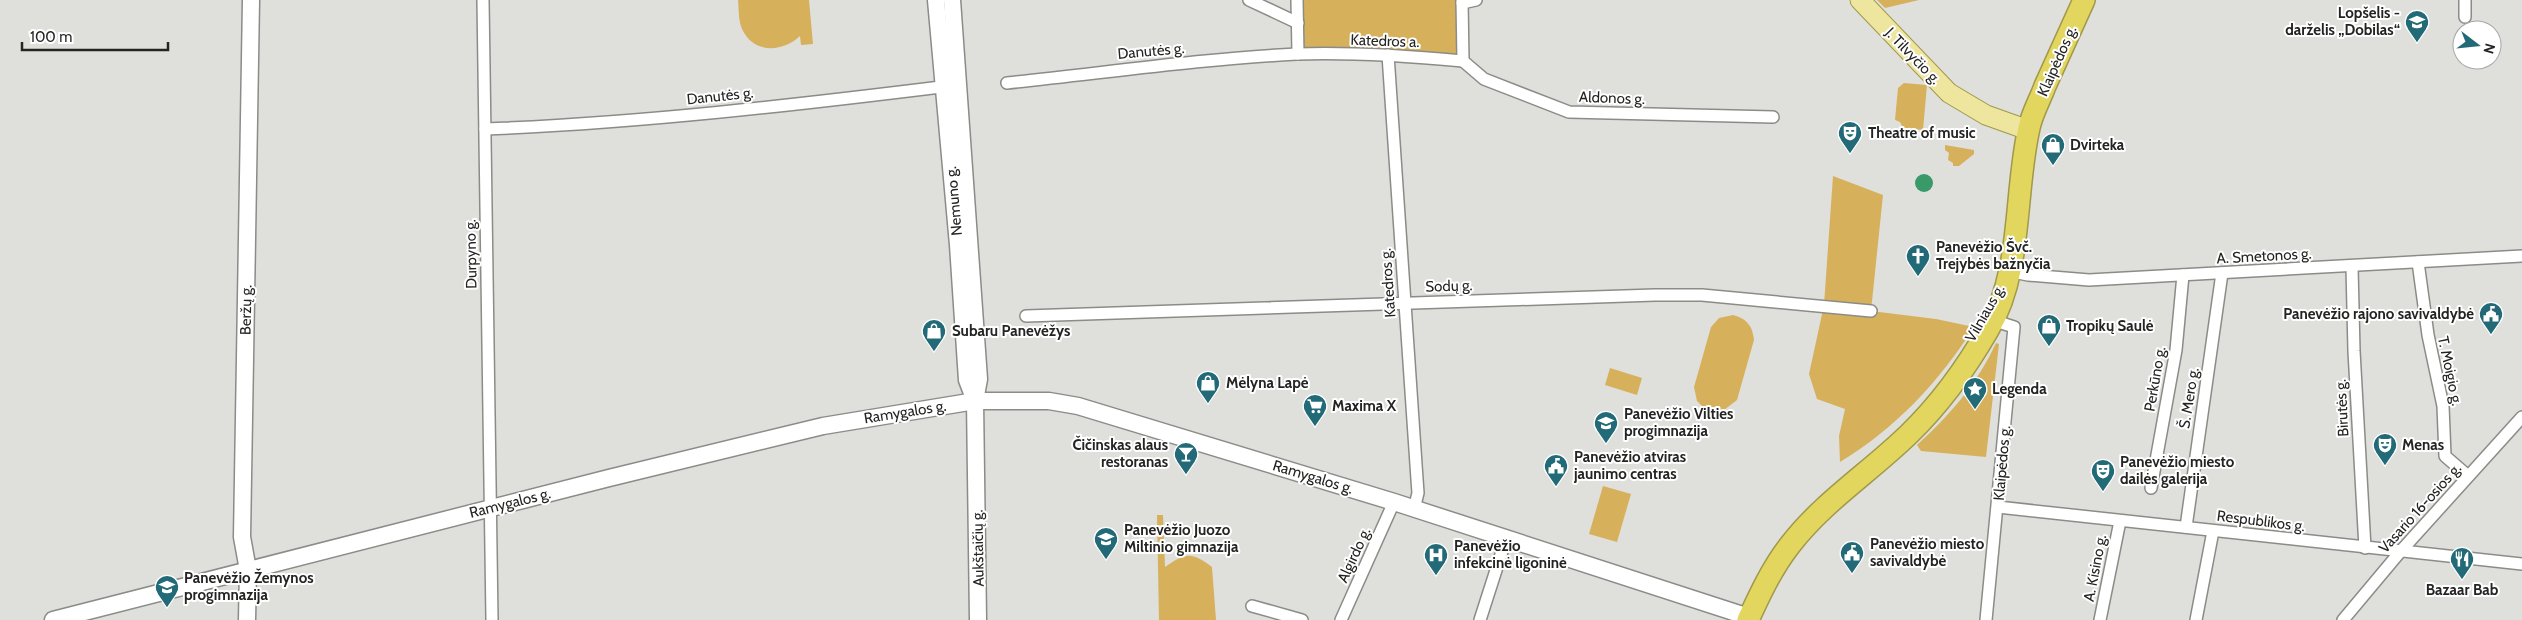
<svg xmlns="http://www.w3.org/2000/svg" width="2522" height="620" font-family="Cabin,sans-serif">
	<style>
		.green { fill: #d7b05b }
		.water { fill: #399968 }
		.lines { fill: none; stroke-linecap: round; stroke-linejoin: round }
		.street-casing { stroke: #8b8c88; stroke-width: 14 }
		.secondary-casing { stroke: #8b8c88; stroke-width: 19 }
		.primary-casing { stroke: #a0984a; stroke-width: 21 }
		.highway-casing { stroke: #a0984a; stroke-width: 24 }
		.street { stroke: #fff; stroke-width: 11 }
		.secondary { stroke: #fff; stroke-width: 16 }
		.primary { stroke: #eee69f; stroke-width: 19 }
		.highway { stroke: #e3d65f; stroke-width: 21 }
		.labels { text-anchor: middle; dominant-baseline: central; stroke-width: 4; stroke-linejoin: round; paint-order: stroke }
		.poi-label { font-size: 15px; font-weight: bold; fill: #242523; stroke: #fff; text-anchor: start }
		.street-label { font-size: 15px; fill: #242523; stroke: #fff }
	</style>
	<rect width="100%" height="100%" fill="#dfe0dc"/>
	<g class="green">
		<path d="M738 0H809L813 44 801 45 800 36C783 52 755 54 743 31 738 22 739 10 738 0Z"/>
		<polygon points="1297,0 1462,0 1463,61 1298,54"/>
		<polygon points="1877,0 1919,0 1885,8"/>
		<polygon points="1904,83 1927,85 1923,130 1903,128 1900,122 1895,120 1898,88"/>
		<polygon points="1945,145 1974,150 1974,154 1959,166 1953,166 1953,163 1948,160 1949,153 1945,150"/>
		<path d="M1833 176 1883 195 1871 311 1936 319 1974 327C1939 382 1896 428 1840 462L1839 436 1845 409 1817 399 1809 374 1824 305Z"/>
		<path d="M1733 315C1747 319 1752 325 1754 340L1737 400 1724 410 1711 411 1704 408 1697 401 1694 387 1711 327 1719 318Z"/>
		<path d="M1996 343 1999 344 1986 457 1921 451 1917 445C1950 415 1977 384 1996 343Z"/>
		<polygon points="1610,368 1642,378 1637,395 1605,385"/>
		<polygon points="1603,486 1631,494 1617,542 1589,534"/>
		<path d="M1157 515H1163L1165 567C1185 553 1191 551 1212 567L1216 620H1159Z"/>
	</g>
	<circle class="water" cx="1924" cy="183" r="9"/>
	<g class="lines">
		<g class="street-casing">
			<g id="street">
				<polyline points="483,0 492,620"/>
				<polyline points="1249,0 1298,23"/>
				<polyline points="1297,0 1298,54"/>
				<polyline points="1462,0 1463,61"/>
				<polyline points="1462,3 1476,0"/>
				<polyline points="2465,17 2465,0"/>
				<polyline points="1388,55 1417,479 1418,493 1414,509"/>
				<polyline points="1463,61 1484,79 1569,112 1773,117"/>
				<path d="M1007 83C1104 73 1200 59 1297 54 1352 52 1409 56 1463 61"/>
				<path d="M485 129C640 123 795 105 949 86"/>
				<polyline points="2418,262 2428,335 2443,406 2445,456 2468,476"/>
				<polyline points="2352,267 2354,351 2365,548"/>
				<polyline points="2008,271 2028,275 2089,280 2522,256"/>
				<polyline points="1026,316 1655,295 1702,295 1871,311"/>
				<polyline points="2151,488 2176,350 2183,275"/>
				<polyline points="1998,507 2522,564"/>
				<polyline points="2186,527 2222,273"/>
				<polyline points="1252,606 1302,620"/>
				<polyline points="1341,620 1394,502"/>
				<polyline points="1480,620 1506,539"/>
				<polyline points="1986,620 2014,327 1989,319"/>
				<polyline points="2100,620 2120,521"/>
				<polyline points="2196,620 2213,531"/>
				<polyline points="2343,620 2400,552 2522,417"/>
			</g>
		</g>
		<g class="secondary-casing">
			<g id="secondary">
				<polyline points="936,0 958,245 967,380 975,401"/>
				<polyline points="952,0 979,379 975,401 978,620"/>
				<polyline points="53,620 609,478 823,426 975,401 1049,401 1078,406 1394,502 1749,617"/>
				<polyline points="247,620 248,570 242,537 251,0"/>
			</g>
		</g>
		<g class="primary-casing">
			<polyline id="primary" points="1860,0 1949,93 1986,115 2028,130"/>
		</g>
		<g class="highway-casing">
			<path id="highway" d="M1748 620C1760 594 1772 568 1790 545 1823 502 1870 472 1909 434 1940 404 1966 368 1988 330 2023 271 2014 193 2029 128 2032 113 2040 100 2045 86 2058 57 2071 29 2084 0"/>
		</g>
		<use href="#street" class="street"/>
		<use href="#secondary" class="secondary"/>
		<use href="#primary" class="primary"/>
		<use href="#highway" class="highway"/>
	</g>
	<defs>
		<g id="school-pin" transform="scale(1.25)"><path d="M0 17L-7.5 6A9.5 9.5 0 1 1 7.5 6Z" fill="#226a77" stroke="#fff"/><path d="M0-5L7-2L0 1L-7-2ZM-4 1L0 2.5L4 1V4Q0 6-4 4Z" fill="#fff"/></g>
		<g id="theatre-pin" transform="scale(1.25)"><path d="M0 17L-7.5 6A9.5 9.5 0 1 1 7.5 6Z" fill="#226a77" stroke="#fff"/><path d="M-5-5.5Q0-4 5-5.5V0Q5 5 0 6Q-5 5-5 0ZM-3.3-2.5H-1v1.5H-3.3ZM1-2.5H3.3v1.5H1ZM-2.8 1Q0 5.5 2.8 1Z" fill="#fff"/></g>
		<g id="shop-pin" transform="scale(1.25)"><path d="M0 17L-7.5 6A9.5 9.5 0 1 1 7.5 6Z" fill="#226a77" stroke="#fff"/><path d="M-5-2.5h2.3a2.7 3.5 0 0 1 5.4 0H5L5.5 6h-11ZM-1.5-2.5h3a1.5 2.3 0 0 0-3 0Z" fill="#fff"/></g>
		<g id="church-pin" transform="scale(1.25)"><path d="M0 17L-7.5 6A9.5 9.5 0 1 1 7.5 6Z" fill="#226a77" stroke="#fff"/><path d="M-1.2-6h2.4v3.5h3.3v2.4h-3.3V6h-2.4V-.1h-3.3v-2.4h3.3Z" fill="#fff"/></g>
		<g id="civic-pin" transform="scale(1.25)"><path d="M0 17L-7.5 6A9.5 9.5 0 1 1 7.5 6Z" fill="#226a77" stroke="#fff"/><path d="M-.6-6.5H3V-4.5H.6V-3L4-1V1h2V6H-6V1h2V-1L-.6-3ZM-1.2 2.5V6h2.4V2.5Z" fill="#fff"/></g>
		<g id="sight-pin" transform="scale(1.25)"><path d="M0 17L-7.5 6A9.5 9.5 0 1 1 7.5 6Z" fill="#226a77" stroke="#fff"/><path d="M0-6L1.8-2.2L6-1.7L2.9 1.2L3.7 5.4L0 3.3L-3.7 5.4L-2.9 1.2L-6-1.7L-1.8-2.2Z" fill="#fff"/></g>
		<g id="supermarket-pin" transform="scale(1.25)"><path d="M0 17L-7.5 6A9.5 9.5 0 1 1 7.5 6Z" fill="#226a77" stroke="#fff"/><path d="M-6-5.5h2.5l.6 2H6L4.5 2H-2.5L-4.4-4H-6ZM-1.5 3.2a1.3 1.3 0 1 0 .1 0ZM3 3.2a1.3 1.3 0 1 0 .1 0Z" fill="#fff"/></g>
		<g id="bar-pin" transform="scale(1.25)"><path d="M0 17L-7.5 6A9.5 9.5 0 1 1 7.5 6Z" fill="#226a77" stroke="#fff"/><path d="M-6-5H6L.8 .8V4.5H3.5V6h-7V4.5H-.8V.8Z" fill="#fff"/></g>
		<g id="hospital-pin" transform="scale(1.25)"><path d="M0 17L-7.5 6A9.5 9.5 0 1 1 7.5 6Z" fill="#226a77" stroke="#fff"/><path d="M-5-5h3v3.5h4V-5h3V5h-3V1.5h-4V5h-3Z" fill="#fff"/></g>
		<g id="restaurant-pin" transform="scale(1.25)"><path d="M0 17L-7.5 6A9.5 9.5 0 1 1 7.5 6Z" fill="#226a77" stroke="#fff"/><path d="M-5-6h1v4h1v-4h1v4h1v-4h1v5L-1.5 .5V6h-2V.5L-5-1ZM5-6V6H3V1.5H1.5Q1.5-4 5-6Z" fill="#fff"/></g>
	</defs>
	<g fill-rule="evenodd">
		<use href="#school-pin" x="2417" y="22"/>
		<use href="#theatre-pin" x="1850" y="133"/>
		<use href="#shop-pin" x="2053" y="145"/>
		<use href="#church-pin" x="1918" y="256"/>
		<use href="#civic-pin" x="2491" y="314"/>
		<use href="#shop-pin" x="2049" y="326"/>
		<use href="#shop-pin" x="934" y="331"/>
		<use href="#shop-pin" x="1208" y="383"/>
		<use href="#sight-pin" x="1975" y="389"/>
		<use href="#supermarket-pin" x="1315" y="406"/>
		<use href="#school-pin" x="1606" y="423"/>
		<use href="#theatre-pin" x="2385" y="445"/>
		<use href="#bar-pin" x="1186" y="454"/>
		<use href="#civic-pin" x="1556" y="466"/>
		<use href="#theatre-pin" x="2103" y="471"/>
		<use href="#school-pin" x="1106" y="539"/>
		<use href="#civic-pin" x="1852" y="553"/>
		<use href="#hospital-pin" x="1436" y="555"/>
		<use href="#restaurant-pin" x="2462" y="559"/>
		<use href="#school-pin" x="167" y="587"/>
	</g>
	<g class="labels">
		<g class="poi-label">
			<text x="2400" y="13" text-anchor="end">Lopšelis -<tspan x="2400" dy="17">darželis „Dobilas“</tspan></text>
			<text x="1868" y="133">Theatre of music</text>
			<text x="2070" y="145">Dvirteka</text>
			<text x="1936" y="247">Panevėžio Švč.<tspan x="1936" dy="17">Trejybės bažnyčia</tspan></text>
			<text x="2474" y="314" text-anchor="end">Panevėžio rajono savivaldybė</text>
			<text x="2066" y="326">Tropikų Saulė</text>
			<text x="952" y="331">Subaru Panevėžys</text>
			<text x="1226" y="383">Mėlyna Lapė</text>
			<text x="1992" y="389">Legenda</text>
			<text x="1332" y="406">Maxima X</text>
			<text x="1624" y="414">Panevėžio Vilties<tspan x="1624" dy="17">progimnazija</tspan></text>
			<text x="1168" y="445" text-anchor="end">Čičinskas alaus<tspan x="1168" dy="17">restoranas</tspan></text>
			<text x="2402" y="445">Menas</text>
			<text x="1574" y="457">Panevėžio atviras<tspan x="1574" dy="17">jaunimo centras</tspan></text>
			<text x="2120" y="462">Panevėžio miesto<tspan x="2120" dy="17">dailės galerija</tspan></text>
			<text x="1124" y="530">Panevėžio Juozo<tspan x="1124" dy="17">Miltinio gimnazija</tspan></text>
			<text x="1870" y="544">Panevėžio miesto<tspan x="1870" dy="17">savivaldybė</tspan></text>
			<text x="1454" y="546">Panevėžio<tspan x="1454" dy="17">infekcinė ligoninė</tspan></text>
			<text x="184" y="578">Panevėžio Žemynos<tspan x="184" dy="17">progimnazija</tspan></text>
			<text x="2462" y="590" text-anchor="middle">Bazaar Bab</text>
		</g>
		<g class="street-label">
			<text transform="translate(1385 41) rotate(2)">Katedros a.</text>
			<text transform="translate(1151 51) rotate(-5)">Danutės g.</text>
			<text transform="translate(1913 56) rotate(46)">J. Tilvyčio g.</text>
			<text transform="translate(2057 61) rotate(-66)">Klaipėdos g.</text>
			<text transform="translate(720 96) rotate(-6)">Danutės g.</text>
			<text transform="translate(1612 98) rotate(2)">Aldonos g.</text>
			<text transform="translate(954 201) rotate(-95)">Nemuno g.</text>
			<text transform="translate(471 254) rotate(-91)">Durpyno g.</text>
			<text transform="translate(2264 256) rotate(-3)">A. Smetonos g.</text>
			<text transform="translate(1388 283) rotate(-94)">Katedros g.</text>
			<text transform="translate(1449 286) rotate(-2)">Sodų g.</text>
			<text transform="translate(246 310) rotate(-89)">Beržų g.</text>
			<text transform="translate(1985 313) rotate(-60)">Vilniaus g.</text>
			<text transform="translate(2450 371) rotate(78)">T. Moigio g.</text>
			<text transform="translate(2155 379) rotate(-80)">Perkūno g.</text>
			<text transform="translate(2189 398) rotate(-81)">Š. Mero g.</text>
			<text transform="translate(2342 408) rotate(-93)">Birutės g.</text>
			<text transform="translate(905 412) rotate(-9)">Ramygalos g.</text>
			<text transform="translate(2002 463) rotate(-85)">Klaipėdos g.</text>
			<text transform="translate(1313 477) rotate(17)">Ramygalos g.</text>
			<text transform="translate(510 503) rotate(-14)">Ramygalos g.</text>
			<text transform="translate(2420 508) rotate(-48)">Vasario 16-osios g.</text>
			<text transform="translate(2261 521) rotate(7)">Respublikos g.</text>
			<text transform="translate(978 548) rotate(-91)">Aukštaičių g.</text>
			<text transform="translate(1354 555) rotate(-65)">Algirdo g.</text>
			<text transform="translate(2095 568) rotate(-79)">A. Kisino g.</text>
		</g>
	</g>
	<g transform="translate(2477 45) rotate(106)"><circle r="24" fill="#ffffff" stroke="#a7a8a7"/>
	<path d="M0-4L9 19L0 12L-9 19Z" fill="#226a77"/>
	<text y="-8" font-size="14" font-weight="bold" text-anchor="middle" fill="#242523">N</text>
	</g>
	<path d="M22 42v8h146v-8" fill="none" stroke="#242523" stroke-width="2.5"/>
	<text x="30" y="42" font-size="15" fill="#242523" stroke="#ffffff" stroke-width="4" paint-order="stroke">100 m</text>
</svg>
